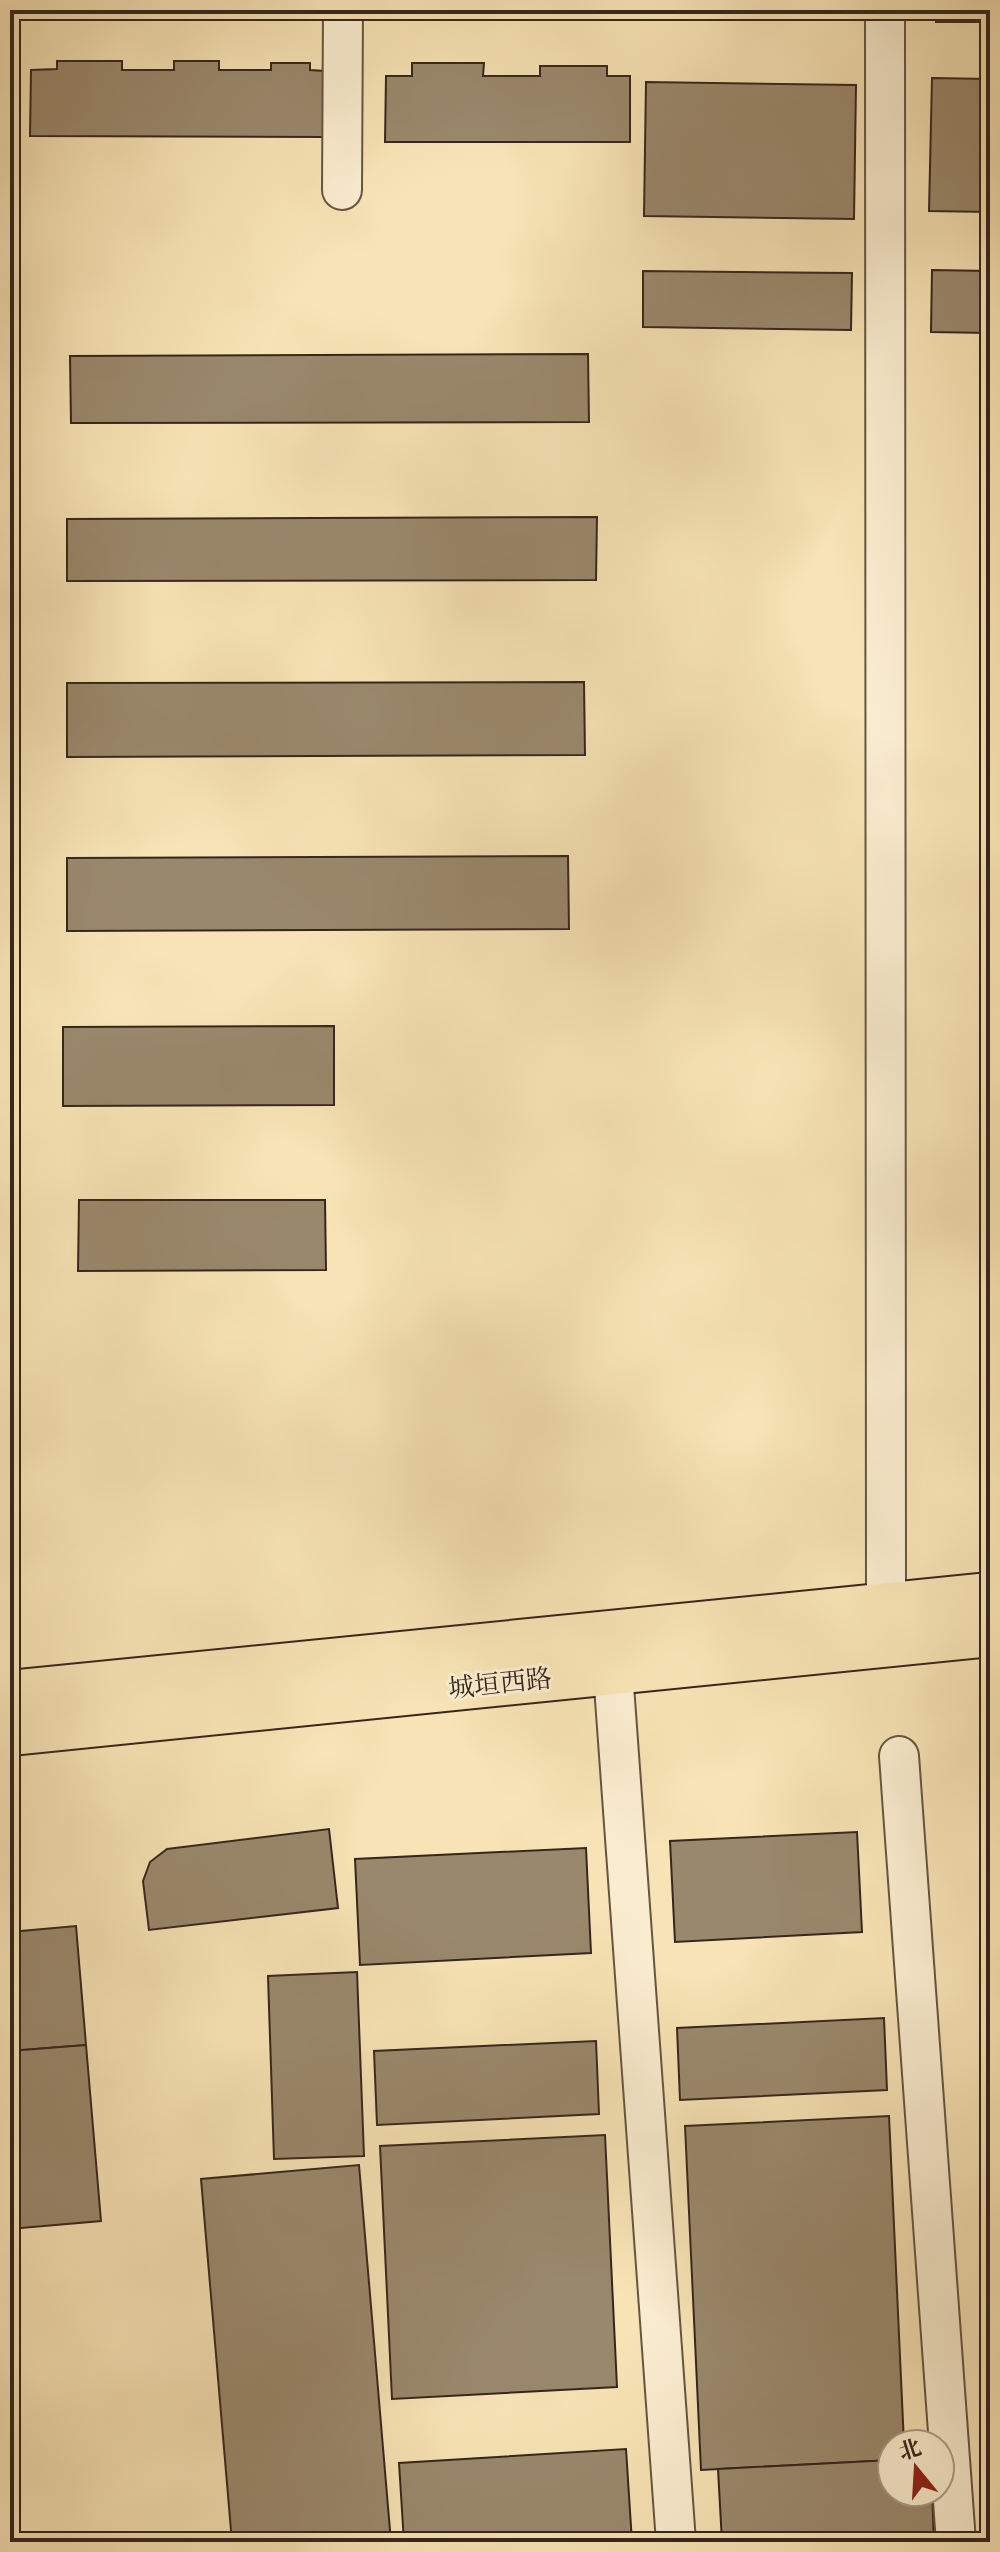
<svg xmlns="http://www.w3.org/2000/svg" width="1000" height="2552" font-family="'Libre Caslon Text','Noto Serif SC',serif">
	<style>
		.building { fill: #9a886c; stroke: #36261d; stroke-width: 2 }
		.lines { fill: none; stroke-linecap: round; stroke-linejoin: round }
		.minor-casing { stroke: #665543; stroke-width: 42 }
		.major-casing { stroke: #36261d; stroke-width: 48 }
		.minor { stroke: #faedcf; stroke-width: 38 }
		.major { stroke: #f7e3b5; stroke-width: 44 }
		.labels { text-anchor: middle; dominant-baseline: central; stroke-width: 6; stroke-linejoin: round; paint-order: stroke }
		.street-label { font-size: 26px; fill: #36261d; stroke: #faedcf }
	</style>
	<rect width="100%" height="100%" fill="#f7e3b5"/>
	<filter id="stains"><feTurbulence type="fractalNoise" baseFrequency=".0025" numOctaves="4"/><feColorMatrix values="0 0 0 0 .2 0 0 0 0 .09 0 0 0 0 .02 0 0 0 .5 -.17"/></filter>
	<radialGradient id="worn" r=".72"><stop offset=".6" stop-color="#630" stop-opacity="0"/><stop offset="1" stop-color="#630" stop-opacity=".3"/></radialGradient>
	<g class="building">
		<rect x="936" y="10" width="54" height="12"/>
		<polygon points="57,61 122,61 122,70 174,70 174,61 219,61 219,70 271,70 271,63 310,63 310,70 325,71 324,137 30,136 31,70 57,69"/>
		<polygon points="412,63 484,63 483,76 540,76 540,66 607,66 607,76 630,76 630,142 385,142 386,76 412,76"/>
		<polygon points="932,78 990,79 990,212 929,211"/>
		<polygon points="646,82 856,85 854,219 644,216"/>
		<polygon points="932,270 990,271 990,333 931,332"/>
		<polygon points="643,271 852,273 851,330 643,327"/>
		<polygon points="588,354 589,422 71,423 70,356"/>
		<polygon points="597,517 596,580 67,581 67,519"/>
		<polygon points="584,682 585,755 67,757 67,683"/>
		<polygon points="568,856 569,929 67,931 67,858"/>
		<polygon points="334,1026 334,1105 63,1106 63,1027"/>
		<polygon points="79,1200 325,1200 326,1270 78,1271"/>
		<polygon points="329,1829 338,1908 149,1930 143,1881 150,1862 167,1849"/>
		<polygon points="857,1832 862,1932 675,1942 670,1841"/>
		<polygon points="586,1848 591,1953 360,1965 355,1859"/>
		<polygon points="76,1926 86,2045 10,2051 10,1932"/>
		<polygon points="357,1972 364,2156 274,2159 268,1976"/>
		<polygon points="884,2018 887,2090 680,2100 677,2028"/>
		<polygon points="596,2041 599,2114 377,2125 374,2051"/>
		<polygon points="86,2045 101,2221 10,2229 10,2051"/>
		<polygon points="889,2116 904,2444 892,2444 892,2460 701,2470 685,2126"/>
		<polygon points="605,2135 617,2387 392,2399 380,2146"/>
		<polygon points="359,2165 391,2542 232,2542 201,2179"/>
		<polygon points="626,2449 632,2542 404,2542 399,2463"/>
		<polygon points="892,2460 892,2492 932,2492 934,2542 722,2542 718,2469"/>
	</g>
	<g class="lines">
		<g class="minor-casing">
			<g id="minor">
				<polyline points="885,10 886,1605"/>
				<polyline points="342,190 343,10"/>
				<polyline points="613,1672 676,2542"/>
				<polyline points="899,1756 956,2542"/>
			</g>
		</g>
		<g class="major-casing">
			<g id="major">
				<polyline points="10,1693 990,1595"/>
				<polyline points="10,1733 990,1634"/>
			</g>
		</g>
		<use href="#minor" class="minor"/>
		<use href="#major" class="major"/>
	</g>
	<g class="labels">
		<g class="street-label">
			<text transform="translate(500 1683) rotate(-6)">城垣西路</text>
		</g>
	</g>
	<rect width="1000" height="2552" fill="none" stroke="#f7e3b5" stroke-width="40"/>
	<rect x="12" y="12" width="976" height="2528" fill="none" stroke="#36261d" stroke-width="4"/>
	<rect x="20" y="20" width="960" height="2512" fill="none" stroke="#36261d" stroke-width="2"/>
	<g transform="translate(916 2468) rotate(342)"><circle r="38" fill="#faedcf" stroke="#ac9d88" stroke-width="2"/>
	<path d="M0-6L14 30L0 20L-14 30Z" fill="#8f2418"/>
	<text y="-12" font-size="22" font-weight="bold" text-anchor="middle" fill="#36261d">北</text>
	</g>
	<rect width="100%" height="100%" filter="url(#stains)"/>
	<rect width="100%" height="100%" fill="url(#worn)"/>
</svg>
